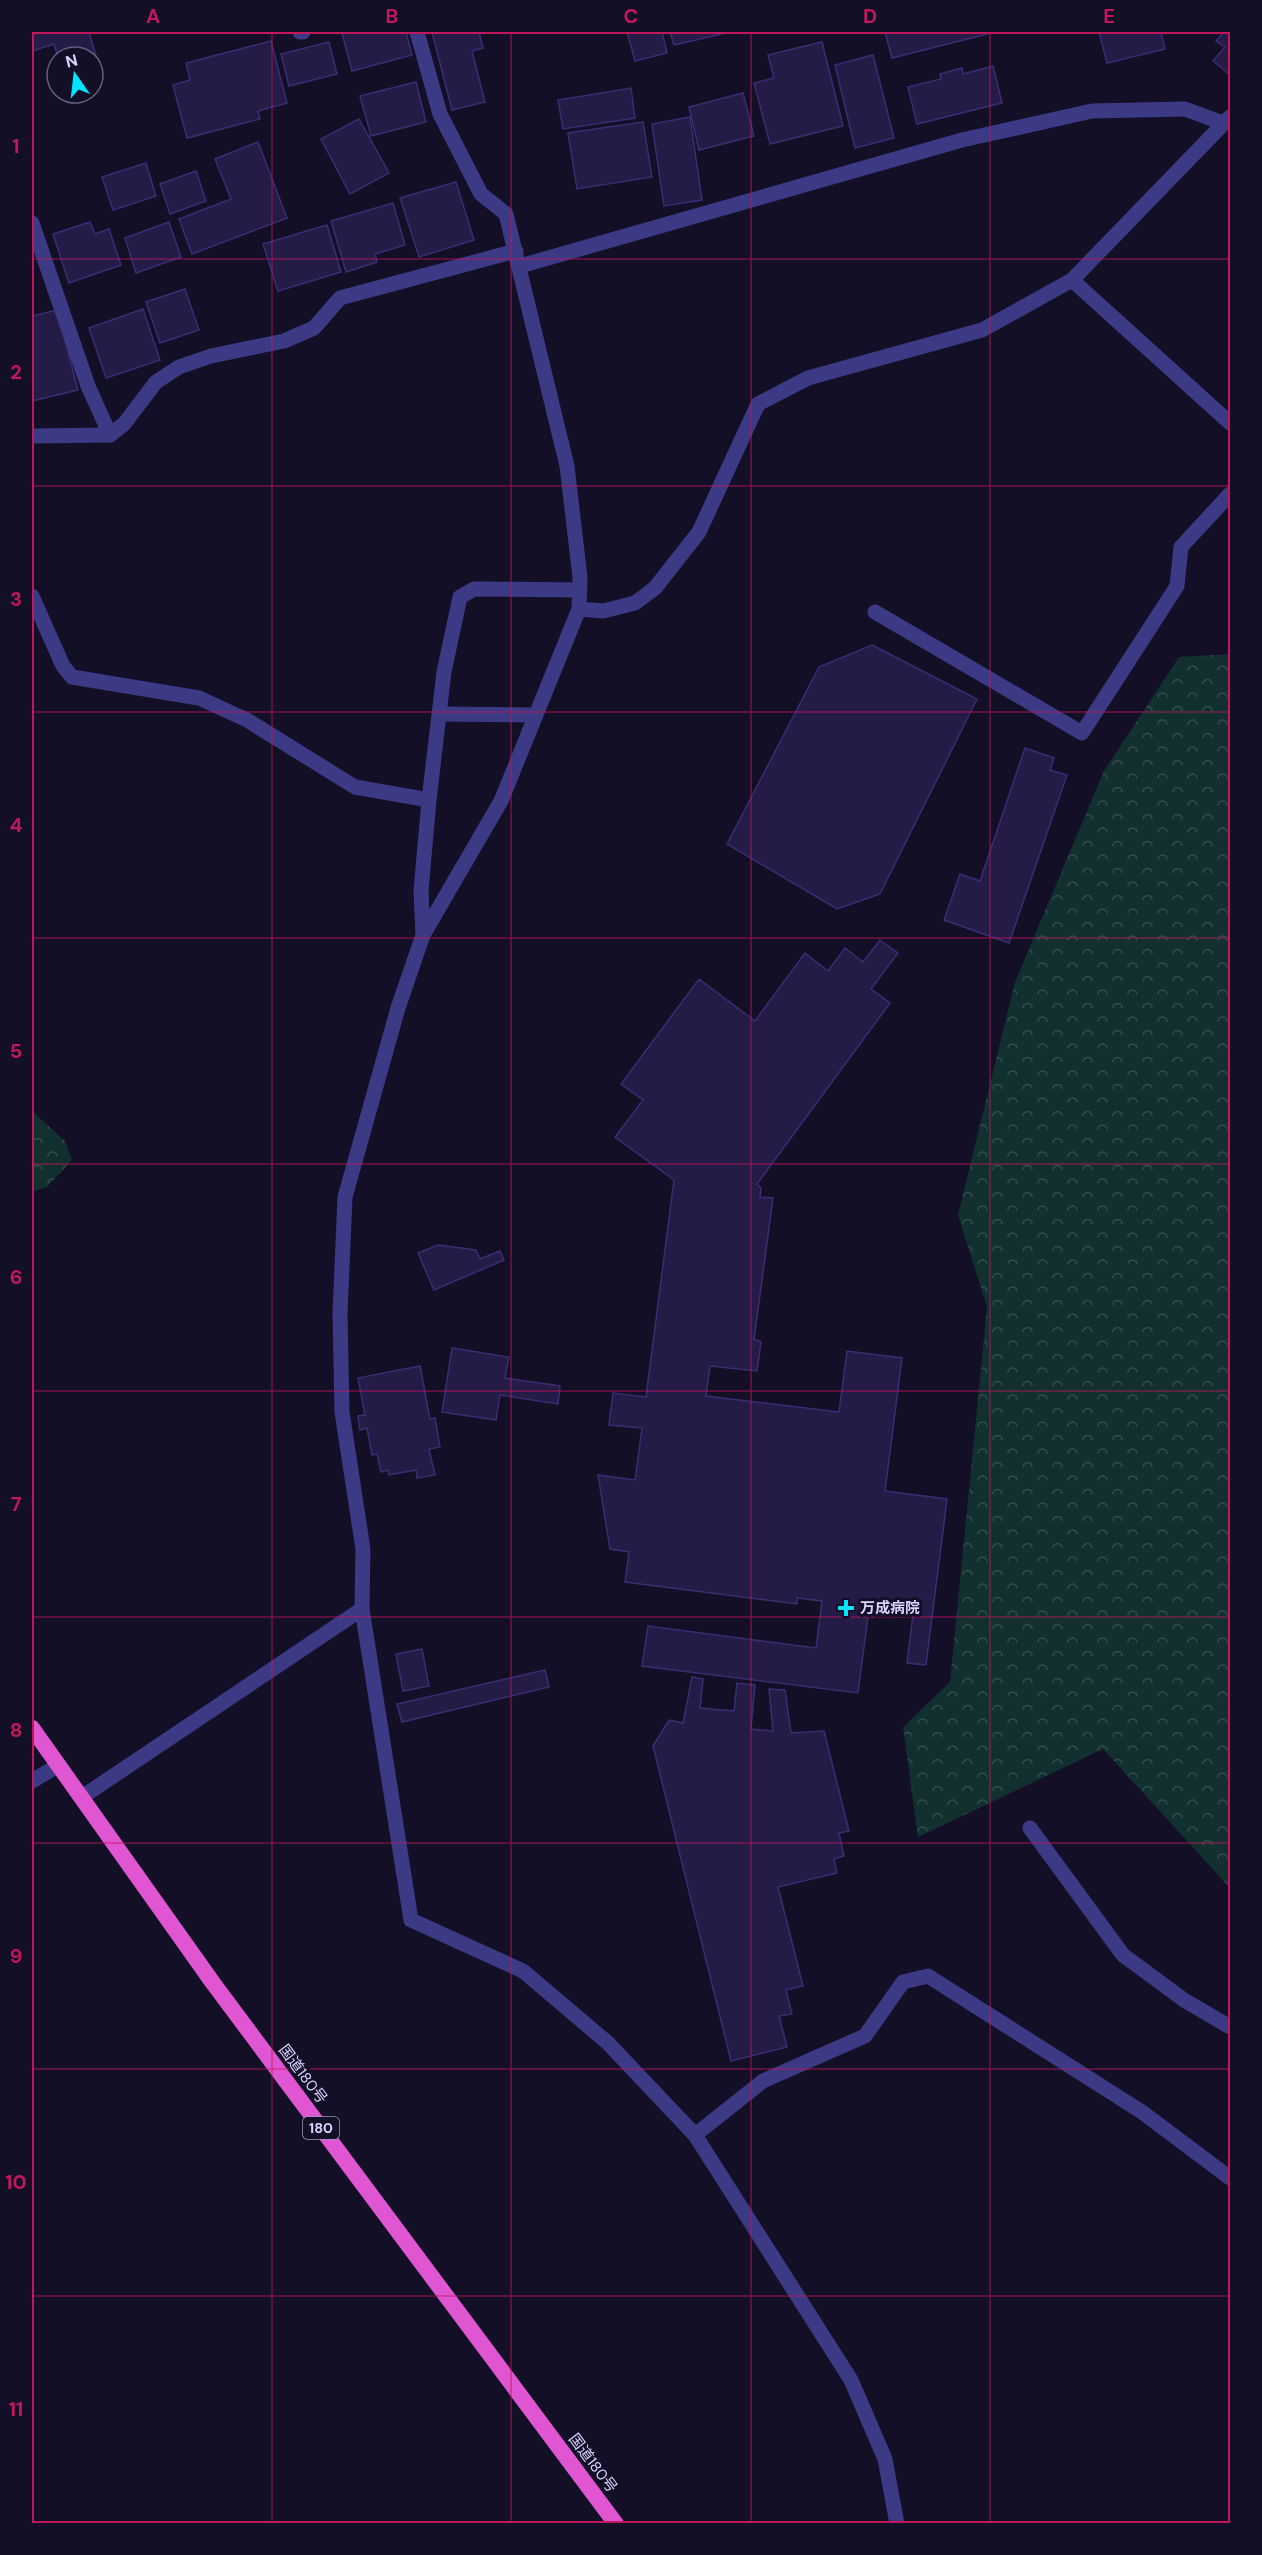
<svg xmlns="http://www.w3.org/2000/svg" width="1262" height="2555" font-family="'DM Sans','Noto Sans JP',sans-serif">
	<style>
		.forest { fill: url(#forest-crowns) }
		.building { fill: #241b47; stroke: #3b2d73; stroke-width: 1.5 }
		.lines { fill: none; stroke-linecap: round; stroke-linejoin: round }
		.minor { stroke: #3d3a85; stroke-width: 15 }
		.trunk { stroke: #e055d1; stroke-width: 16 }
		.grid { fill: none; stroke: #c2185b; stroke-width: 1.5; stroke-opacity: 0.55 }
		.poi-dot { fill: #00e5ff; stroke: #130f26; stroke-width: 2 }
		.labels { text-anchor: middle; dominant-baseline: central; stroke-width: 6; stroke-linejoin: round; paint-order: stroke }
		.shield { fill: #130f26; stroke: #9e99be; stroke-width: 1.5 }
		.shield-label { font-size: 14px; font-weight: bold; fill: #d9d4ff }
		.poi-label { font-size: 15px; font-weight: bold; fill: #d9d4ff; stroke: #130f26; text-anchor: start }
		.street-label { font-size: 15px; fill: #d9d4ff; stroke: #130f26 }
		.neatline { fill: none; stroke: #c2185b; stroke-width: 2 }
		.grid-label { font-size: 20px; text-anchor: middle; font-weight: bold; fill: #c2185b }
	</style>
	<defs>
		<pattern id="forest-crowns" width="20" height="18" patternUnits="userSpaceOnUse" patternTransform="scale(1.5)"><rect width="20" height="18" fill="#12302f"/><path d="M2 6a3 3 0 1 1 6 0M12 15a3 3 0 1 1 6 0" fill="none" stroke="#344d4e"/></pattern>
	</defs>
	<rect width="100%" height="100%" fill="#130f26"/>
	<g class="forest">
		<polygon points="1230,654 1230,1888 1103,1749 918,1837 903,1727 950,1682 987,1307 958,1215 1015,982 1104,771 1179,657"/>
		<polygon points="32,1111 65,1141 72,1160 47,1187 32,1192"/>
	</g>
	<g class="building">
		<polygon points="32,32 89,32 98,63 93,64 93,57 58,57 54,44 32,51"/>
		<polygon points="346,32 406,32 412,55 352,71 342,33"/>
		<polygon points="432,32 479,32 483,48 472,51 485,102 452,110"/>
		<polygon points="627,32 662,32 667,53 635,61"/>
		<polygon points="670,32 730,32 674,45"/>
		<polygon points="885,32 995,32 892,58"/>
		<polygon points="1099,32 1161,32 1165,49 1107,63"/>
		<polygon points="1224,32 1230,32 1230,75 1213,61 1225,47 1216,41"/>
		<polygon points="271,41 287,103 258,111 260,119 187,138 173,85 190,80 186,63"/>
		<polygon points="329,42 337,74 289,86 281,54"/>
		<polygon points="822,42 843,126 770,144 754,83 774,78 768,55"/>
		<polygon points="873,55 894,138 855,148 835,65"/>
		<polygon points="993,66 1002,103 917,124 908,87 941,79 940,74 962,68 963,74"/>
		<polygon points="416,82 426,122 371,136 360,96"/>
		<polygon points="631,88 635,118 563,129 558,100"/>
		<polygon points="743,93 754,136 699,150 689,107"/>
		<polygon points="690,117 702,200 664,206 652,124"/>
		<polygon points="359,119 389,173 350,194 321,139"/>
		<polygon points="643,122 652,177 577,189 568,133"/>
		<polygon points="258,142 287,218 192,254 179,219 231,199 215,159"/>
		<polygon points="146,163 156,196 113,210 102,177"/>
		<polygon points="196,171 206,201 170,214 160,184"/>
		<polygon points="456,182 474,240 419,257 400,198"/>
		<polygon points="393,203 405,245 375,254 377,262 346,272 331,221"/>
		<polygon points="90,222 95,234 109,229 121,265 69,283 53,234"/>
		<polygon points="169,222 181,257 136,273 125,238"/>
		<polygon points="327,225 341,272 278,291 263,244"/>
		<polygon points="185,289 199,330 160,343 146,302"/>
		<polygon points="143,309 160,360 106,378 89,328"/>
		<polygon points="57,310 78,390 32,401 32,316"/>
		<polygon points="872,645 977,699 880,894 837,909 727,844 819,667"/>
		<polygon points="1025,748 1054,758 1050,770 1067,775 1009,943 944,920 960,874 980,881"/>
		<polygon points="880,940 898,953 871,989 890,1003 757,1184 761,1188 760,1197 773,1198 754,1339 761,1342 757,1371 710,1366 706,1396 839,1412 847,1351 902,1358 885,1491 947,1499 926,1665 907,1663 913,1614 869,1609 858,1693 642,1666 648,1626 816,1648 822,1601 797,1598 797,1604 625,1582 629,1552 610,1549 598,1475 635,1480 642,1428 609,1425 613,1393 646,1397 674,1180 615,1137 643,1100 621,1084 699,979 755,1021 805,953 828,971 845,948 863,962"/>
		<polygon points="438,1245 476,1250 480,1259 500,1251 504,1260 434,1290 418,1253"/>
		<polygon points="452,1348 509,1357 505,1378 560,1386 558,1404 500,1395 496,1420 442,1412"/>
		<polygon points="420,1366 430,1419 435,1418 440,1447 429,1449 435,1475 417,1478 416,1470 389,1475 388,1470 381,1472 377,1454 372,1455 367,1428 360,1430 358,1416 365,1415 358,1378"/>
		<polygon points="422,1649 429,1686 403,1691 396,1654"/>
		<polygon points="545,1670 549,1687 402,1722 397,1704"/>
		<polygon points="692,1677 703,1679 700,1708 734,1711 737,1683 755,1685 751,1729 773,1731 769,1689 785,1690 791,1733 824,1731 849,1831 839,1833 844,1856 834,1859 837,1873 778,1887 803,1986 786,1990 792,2014 779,2016 787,2047 731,2061 653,1746 669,1720 683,1723"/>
	</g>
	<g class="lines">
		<g class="minor">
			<polyline points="300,32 303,32"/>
			<polyline points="417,32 440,114 481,194 506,214 567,466 580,577 579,609 501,801 423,935 398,1008 345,1197 340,1313 342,1412 363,1549 362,1609 411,1920 523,1971 608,2043 695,2135 851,2380 885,2459 897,2524"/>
			<polyline points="32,223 88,386 110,435 32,436"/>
			<polyline points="520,266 962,140 1092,111 1185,109 1223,123"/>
			<polyline points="1072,280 1230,423"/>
			<polyline points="110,435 124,424 156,382 179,367 211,356 284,341 314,328 340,298 516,251"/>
			<polyline points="32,596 63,666 72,677 199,698 247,720 355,787 429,800"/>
			<polyline points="579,609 603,611 635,603 655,588 699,532 758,404 808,378 982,330 1072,280 1230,117"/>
			<polyline points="875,612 1082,733 1177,586 1181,547 1230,494"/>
			<polyline points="440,714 536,715"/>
			<polyline points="423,934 421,891 429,800 444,672 460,597 474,589 580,590"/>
			<polyline points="32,1781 59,1765"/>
			<polyline points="82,1797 362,1609"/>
			<polyline points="1030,1828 1123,1955 1184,2000 1230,2027"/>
			<polyline points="695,2135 763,2081 865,2036 903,1982 928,1976 1142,2112 1230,2178"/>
		</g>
		<polyline class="trunk" points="32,1728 213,1983 616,2524"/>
	</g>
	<path class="grid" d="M272 32V2524M511 32V2524M751 32V2524M990 32V2524M32 259H1230M32 486H1230M32 712H1230M32 938H1230M32 1164H1230M32 1391H1230M32 1617H1230M32 1843H1230M32 2069H1230M32 2296H1230"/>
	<path class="poi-dot" d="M843 1599h6v6h6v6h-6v6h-6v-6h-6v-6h6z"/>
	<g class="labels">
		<rect class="shield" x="303" y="2117" width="36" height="22" rx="4.5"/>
		<g class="shield-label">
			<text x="321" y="2128">180</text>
		</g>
		<g class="poi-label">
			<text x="860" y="1608">万成病院</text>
		</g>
		<g class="street-label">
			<text transform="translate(303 2074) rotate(53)">国道180号</text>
			<text transform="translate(593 2463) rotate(53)">国道180号</text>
		</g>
	</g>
	<rect width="1262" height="2555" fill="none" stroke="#130f26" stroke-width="66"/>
	<g transform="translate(75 75) rotate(346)"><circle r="28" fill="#130f26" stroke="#625e7d" stroke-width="1.5"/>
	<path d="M0-4.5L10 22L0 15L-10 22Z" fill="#00e5ff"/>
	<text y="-9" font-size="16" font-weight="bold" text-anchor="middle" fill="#d9d4ff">N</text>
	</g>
	<rect x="33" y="33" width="1196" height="2489" class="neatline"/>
	<g class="grid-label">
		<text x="153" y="23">A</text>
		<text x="392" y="23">B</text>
		<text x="631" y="23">C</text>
		<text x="870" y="23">D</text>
		<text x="1109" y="23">E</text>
		<text x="16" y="153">1</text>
		<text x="16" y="379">2</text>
		<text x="16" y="606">3</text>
		<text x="16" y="832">4</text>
		<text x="16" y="1058">5</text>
		<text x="16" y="1284">6</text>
		<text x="16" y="1511">7</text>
		<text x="16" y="1737">8</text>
		<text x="16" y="1963">9</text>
		<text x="16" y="2189">10</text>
		<text x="16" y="2416">11</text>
	</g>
</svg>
